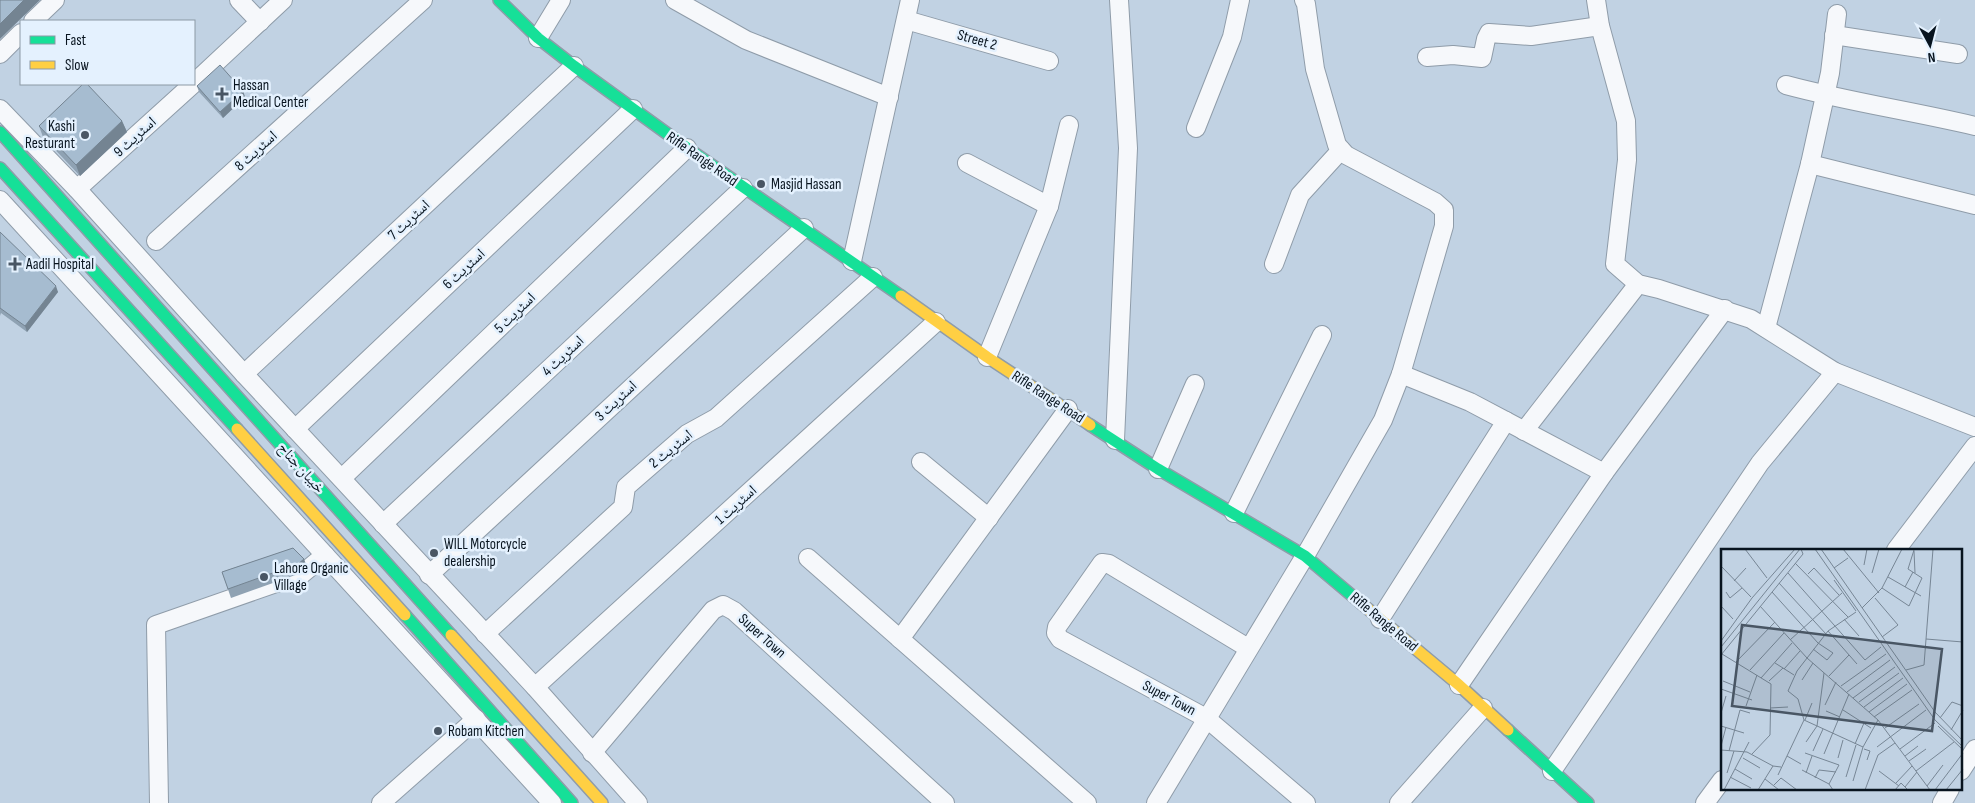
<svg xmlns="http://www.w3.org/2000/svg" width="1975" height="803" font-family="'Sofia Sans Condensed','Noto Naskh Arabic',sans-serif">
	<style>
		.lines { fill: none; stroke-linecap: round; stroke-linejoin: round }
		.street-casing { stroke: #8f9ca9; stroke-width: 20 }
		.fast-casing { stroke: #8f9ca9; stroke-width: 14 }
		.slow-casing { stroke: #8f9ca9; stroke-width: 14 }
		.street { stroke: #f6f8fb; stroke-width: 18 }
		.fast { stroke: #16e098; stroke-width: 11 }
		.slow { stroke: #ffcf43; stroke-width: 11 }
		.wall { fill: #8fa2b3 }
		.shaded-wall { fill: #748492 }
		.building { fill: #a6bcd0; stroke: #748492 }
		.poi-dot { fill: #495664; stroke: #e4f1fe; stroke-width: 2 }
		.labels { text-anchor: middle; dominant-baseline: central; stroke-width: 5; stroke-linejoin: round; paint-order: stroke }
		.street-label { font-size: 15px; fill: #08141f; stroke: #e4f1fe }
		.poi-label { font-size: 15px; fill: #08141f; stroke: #e4f1fe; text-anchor: start }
		.inset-road { fill: none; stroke: #778695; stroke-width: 1 }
		.view { fill: #495664; fill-opacity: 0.15; stroke: #495664; stroke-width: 2.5 }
		.inset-edge { fill: none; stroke: #08141f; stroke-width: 2.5 }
	</style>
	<rect width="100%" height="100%" fill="#c1d2e3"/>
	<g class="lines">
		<g class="street-casing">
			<g id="street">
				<polyline points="239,0 260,22"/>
				<polyline points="675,0 746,40 889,97"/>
				<polyline points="1596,0 1600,26 1626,121 1627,160 1615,264 1638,284 1659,289 1751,319 1835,372 1975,427"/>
				<polyline points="906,20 1049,61"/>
				<polyline points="33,21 55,0"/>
				<polyline points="1834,35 1958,54"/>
				<polyline points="538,38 561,0"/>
				<polyline points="0,54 21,33"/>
				<polyline points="1427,57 1453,55 1482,58 1486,39 1489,33 1531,36 1600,26"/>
				<polyline points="194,83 283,0"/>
				<path d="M1786 85C1849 102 1912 111 1975 126"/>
				<polyline points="0,109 77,189 244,374 535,687 638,803"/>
				<polyline points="1196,128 1232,37 1240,0"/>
				<polyline points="967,163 1049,206"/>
				<polyline points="1810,164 1975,205"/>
				<polyline points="77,189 193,84"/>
				<polyline points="0,200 552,803"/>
				<polyline points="156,241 423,0"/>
				<polyline points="852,261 910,0"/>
				<polyline points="1274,264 1300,195 1341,150"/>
				<polyline points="1766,328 1810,164 1830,73 1837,14"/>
				<polyline points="987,357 1049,206 1069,125"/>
				<polyline points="244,374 574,66"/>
				<polyline points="1401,374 1470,402 1604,473"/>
				<polyline points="295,429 633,109"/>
				<polyline points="1524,431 1638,284"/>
				<polyline points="1115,440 1128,148 1119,0"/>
				<polyline points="921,462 989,518"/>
				<polyline points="1158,469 1195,384"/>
				<polyline points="342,478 687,148"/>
				<polyline points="1234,513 1322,335"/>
				<polyline points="383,524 743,188"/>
				<polyline points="1896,550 1975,446"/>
				<polyline points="808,558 1087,803"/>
				<polyline points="429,575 804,228"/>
				<polyline points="1380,619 1506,421"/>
				<polyline points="485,634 623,507 626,487 687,434 716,418 873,277"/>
				<polyline points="900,639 1068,409"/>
				<polyline points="1248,648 1109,564 1102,563 1057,627 1056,633 1060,639 1206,718 1306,803"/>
				<polyline points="1459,685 1604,473 1725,309"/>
				<polyline points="535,687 936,322"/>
				<polyline points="592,753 713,610 723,605 734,611 945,803"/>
				<polyline points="1552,771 1760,463 1835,372"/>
				<polyline points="1961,771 1975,749"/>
				<polyline points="159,803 156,625 302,574 325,555"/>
				<polyline points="381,803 476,719"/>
				<polyline points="1156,803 1305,556 1383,420 1401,374 1444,226 1444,210 1435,202 1346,155 1337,145 1315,69 1306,4 1304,0"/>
				<polyline points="1399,803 1483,708"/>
				<polyline points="1705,803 1722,780"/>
				<polyline points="1942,803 1950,789"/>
			</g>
		</g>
		<g class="fast-casing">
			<g id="fast">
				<polyline points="499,0 538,38 574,66 687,148 901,296"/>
				<polyline points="0,132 451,635"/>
				<polyline points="0,168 237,429"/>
				<polyline points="1090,425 1158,469 1305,556 1362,604"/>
				<polyline points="405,615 572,803"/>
				<polyline points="1508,730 1588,803"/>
			</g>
		</g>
		<g class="slow-casing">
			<g id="slow">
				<polyline points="901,296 987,357 1090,425"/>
				<polyline points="237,429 405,615"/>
				<polyline points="1362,604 1459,685 1508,730"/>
				<polyline points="451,635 602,803"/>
			</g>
		</g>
		<use href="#street" class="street"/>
		<use href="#fast" class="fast"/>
		<use href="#slow" class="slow"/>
	</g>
	<g class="wall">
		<polygon points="197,86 243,91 245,97 223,118 199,92"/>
		<polygon points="122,121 127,132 80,176 43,137 39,126"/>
		<polygon points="0,232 58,292 27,332 1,313 0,316"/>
		<polygon points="293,548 307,567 301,573 231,598 222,572"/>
	</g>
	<g class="shaded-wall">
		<polygon points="24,0 40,0 0,39 0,24"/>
		<polygon points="243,91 245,97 223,118 220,112"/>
		<polygon points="122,121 127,132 80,176 76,165"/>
		<polygon points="56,286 58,292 27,332 25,326"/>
		<polygon points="304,559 307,567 301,573 298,564"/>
	</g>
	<g class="building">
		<polygon points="0,0 24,0 0,24"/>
		<polygon points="220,65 243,91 220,112 197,86"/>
		<polygon points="83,84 87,84 122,121 76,165 39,126"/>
		<polygon points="0,232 56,286 25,326 0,308"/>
		<polygon points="293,548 304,559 298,564 228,589 222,572"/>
	</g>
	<g class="poi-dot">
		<path d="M219.5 86.5h5v5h5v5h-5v5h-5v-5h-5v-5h5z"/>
		<circle cx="85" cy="135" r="5"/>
		<circle cx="761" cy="184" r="5"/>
		<path d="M12.5 256.5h5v5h5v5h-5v5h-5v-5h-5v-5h5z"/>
		<circle cx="434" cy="553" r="5"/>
		<circle cx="264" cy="577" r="5"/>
		<circle cx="438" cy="731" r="5"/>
	</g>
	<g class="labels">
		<g class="street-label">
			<text transform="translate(977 40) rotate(16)">Street 2</text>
			<text transform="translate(135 137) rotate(-42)">اسٹریٹ 9</text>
			<text transform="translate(256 151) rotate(-42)">اسٹریٹ 8</text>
			<text transform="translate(702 159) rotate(35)">Rifle Range Road</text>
			<text transform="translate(409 220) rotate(-43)">اسٹریٹ 7</text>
			<text transform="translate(464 269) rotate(-43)">اسٹریٹ 6</text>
			<text transform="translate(515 313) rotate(-44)">اسٹریٹ 5</text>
			<text transform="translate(563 356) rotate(-43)">اسٹریٹ 4</text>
			<text transform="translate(1048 397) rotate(33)">Rifle Range Road</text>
			<text transform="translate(616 401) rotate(-43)">اسٹریٹ 3</text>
			<text transform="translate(671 449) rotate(-39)">اسٹریٹ 2</text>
			<text transform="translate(301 468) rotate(48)">خیبان جناح</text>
			<text transform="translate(736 505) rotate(-42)">اسٹریٹ 1</text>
			<text transform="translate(1384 622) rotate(40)">Rifle Range Road</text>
			<text transform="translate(762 636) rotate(42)">Super Town</text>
			<text transform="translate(1169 698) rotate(28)">Super Town</text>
		</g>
		<g class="poi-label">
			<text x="233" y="85">Hassan<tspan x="233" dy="17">Medical Center</tspan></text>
			<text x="75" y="126" text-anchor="end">Kashi<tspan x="75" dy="17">Resturant</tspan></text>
			<text x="771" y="184">Masjid Hassan</text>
			<text x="26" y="264">Aadil Hospital</text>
			<text x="444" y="544">WILL Motorcycle<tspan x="444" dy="17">dealership</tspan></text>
			<text x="274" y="568">Lahore Organic<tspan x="274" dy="17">Village</tspan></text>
			<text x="448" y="731">Robam Kitchen</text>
		</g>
	</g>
	<g transform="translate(1721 549)">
		<rect width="241" height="241" fill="#c1d2e3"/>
		<path class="inset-road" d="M24 0 46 29M94 0 214 171 242 198M100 0 214 163 242 192M122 0 158 44M193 2 194 24M74 14 127 68M143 16 146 0M0 17 30 48M113 19 127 9M67 24 144 111 160 98M151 24 158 0M87 25 93 19 118 46M167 28 200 47M113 31 135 62M13 32 25 19M58 34 105 85M184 38 192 23M161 39 188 57 201 29 187 20 193 1M5 43 9 49 21 39M51 43 97 94 112 104 106 111 92 100M154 49 177 76 161 88M0 57 12 70M39 57 86 109 157 171 209 241M141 59 161 39 181 0M135 63 107 82 76 122 67 142 77 150 83 171 142 198M123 70 138 87M107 82 136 115M205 90 242 93M69 91 121 44M0 92 31 49 74 0M0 98 79 0M1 105 50 135 49 186 31 205M0 106 82 5 80 0M15 113 54 73M54 114 73 126M63 120 79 102M29 121 63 84M185 121 203 116 212 0M108 127 128 106M40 129 71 94M81 131 92 114M2 132 29 143M48 132 62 119M120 137 165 105M0 140 31 151M126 143 169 111M132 149 174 118M138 153 178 124M104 156 115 133M25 157 36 126M143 158 182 129M49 159 67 158M122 161 150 179M105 162 119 168M148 163 186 135M0 164 5 147M153 168 191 141M219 169 231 153 242 157M84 171 91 154M0 177 23 184M217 177 242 201M164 179 198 155M230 181 242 161M85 193 96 177 103 124M134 195 143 174M0 197 5 178M156 198 205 161M143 200 149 202 146 211M179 200 214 174M0 201 26 203 52 217 60 218M8 202 19 161 29 164M92 202 102 180M84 204 118 216 108 235 112 241M103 205 128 145M66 207 80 215M184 207 197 197M22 209 39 219M117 209 122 191M188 212 205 200M14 220 31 230M81 221 108 235M158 222 178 237M195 222 233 193M6 224 13 202M85 224 91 207M57 226 83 171M9 228 30 239M125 228 135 196M94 229 98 221 115 223M44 230 58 241M132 232 142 198 157 171M175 234 191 217M53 236 60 229 76 241M206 237 222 216M184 238 196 223M3 241 28 193M37 241 52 217M144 241 157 206 174 194M174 241 180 234 187 241M214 241 242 204M225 241 242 220"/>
		<path class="view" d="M21 76 221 100 211 182 11 157Z"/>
		<rect width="241" height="241" class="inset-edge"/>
	</g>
	<rect x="20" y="20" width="175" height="65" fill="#e4f1fe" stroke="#8c99a5"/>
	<rect x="30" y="36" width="25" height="8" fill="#16e098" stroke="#8c99a5"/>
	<text x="65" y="45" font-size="15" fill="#08141f">Fast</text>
	<rect x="30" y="61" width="25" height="8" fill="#ffcf43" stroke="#8c99a5"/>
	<text x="65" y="70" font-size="15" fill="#08141f">Slow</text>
	<g transform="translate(1930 45) rotate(173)" stroke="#e4f1fe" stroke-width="4" paint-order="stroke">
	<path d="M0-4L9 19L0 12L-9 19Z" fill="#08141f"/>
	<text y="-8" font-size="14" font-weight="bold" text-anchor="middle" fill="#08141f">N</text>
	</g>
</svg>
